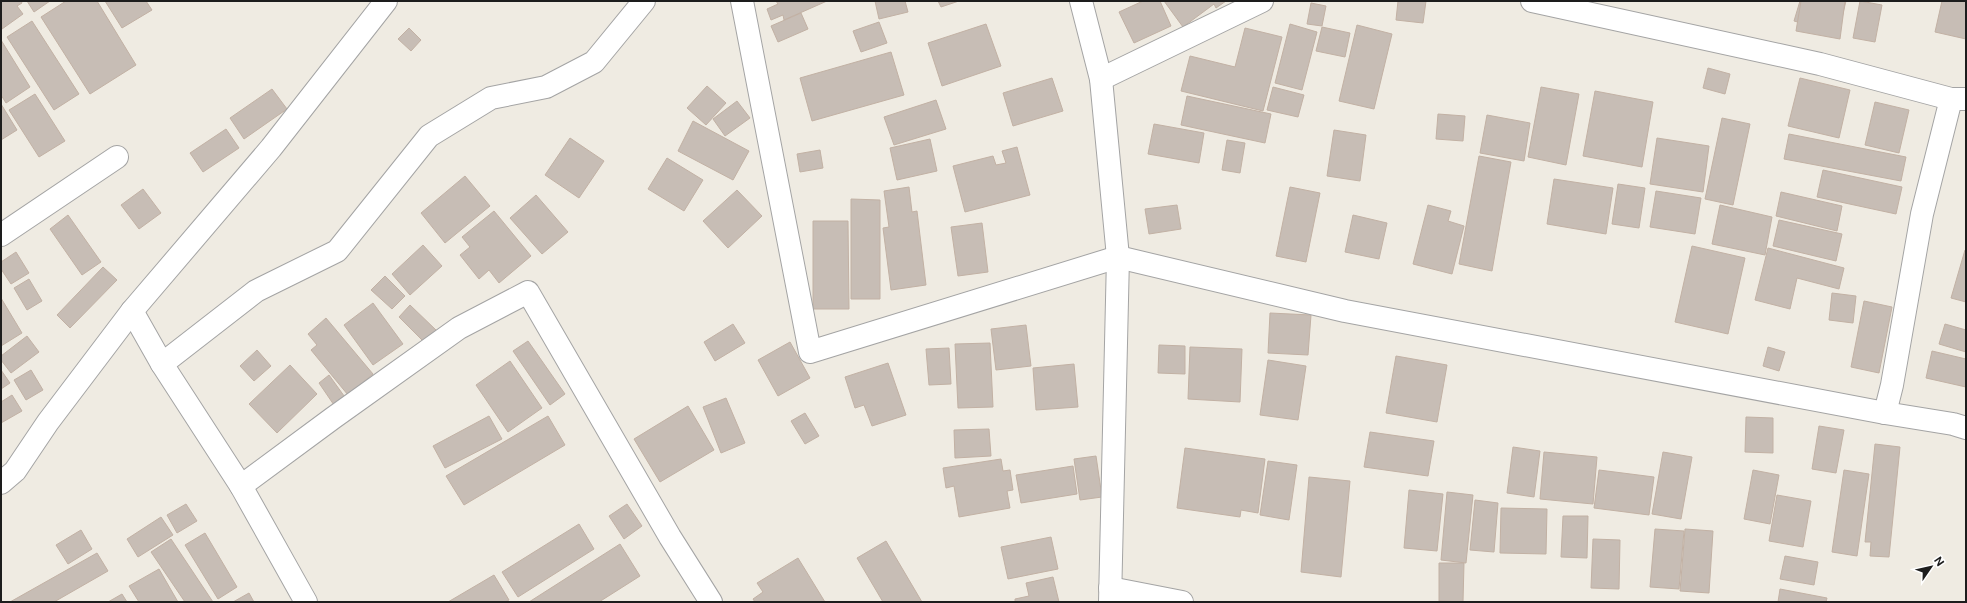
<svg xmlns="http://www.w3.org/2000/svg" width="1967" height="603" font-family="'Public Sans',sans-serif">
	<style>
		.building { fill: #c7bdb5; stroke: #c2b1a4 }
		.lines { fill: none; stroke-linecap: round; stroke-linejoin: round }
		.minor-casing { stroke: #a4a4a4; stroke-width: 24 }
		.minor { stroke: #fff; stroke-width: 22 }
	</style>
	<rect width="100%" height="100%" fill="#efebe2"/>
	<g class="building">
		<polygon points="1,1 21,1 22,3 17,6 23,14 2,29"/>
		<polygon points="27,1 50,1 34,12"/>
		<polygon points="66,1 97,1 136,65 90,94 41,17"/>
		<polygon points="105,1 146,1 152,10 122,28"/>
		<polygon points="776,1 827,1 784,20 783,15 771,20 767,9 778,4"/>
		<polygon points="875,1 905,1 908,12 879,19"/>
		<polygon points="938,1 959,1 941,7"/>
		<polygon points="1143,1 1160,1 1171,26 1134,43 1119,12"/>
		<polygon points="1164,1 1226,1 1216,8 1214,4 1183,27"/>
		<polygon points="1398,1 1426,1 1423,23 1396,20"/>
		<polygon points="1800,1 1846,1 1838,33 1794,21"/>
		<polygon points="1801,1 1845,1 1840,39 1796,31"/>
		<polygon points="1860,1 1882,5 1875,42 1853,38"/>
		<polygon points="1942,1 1966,1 1966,39 1935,32"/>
		<polygon points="1311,3 1326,6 1322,26 1307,24"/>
		<polygon points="801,13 808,29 778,42 771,26"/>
		<polygon points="32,21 79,94 54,110 7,37"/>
		<polygon points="879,22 887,43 861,52 853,31"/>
		<polygon points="986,24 1001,66 942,86 928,43"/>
		<polygon points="1290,24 1317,32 1302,90 1275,83"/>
		<polygon points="1357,25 1392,34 1374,109 1339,101"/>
		<polygon points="1322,27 1350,33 1345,57 1316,51"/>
		<polygon points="409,28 421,40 411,51 398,39"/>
		<polygon points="1245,28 1282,37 1263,111 1181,91 1190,56 1235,67"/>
		<polygon points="1,40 30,87 6,103 1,95"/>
		<polygon points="891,52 904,95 812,121 800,78"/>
		<polygon points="1708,68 1730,74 1725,94 1703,88"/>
		<polygon points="1052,78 1063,111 1013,126 1003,93"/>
		<polygon points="1800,78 1850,90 1839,138 1788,126"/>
		<polygon points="707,86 726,103 706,125 687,108"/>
		<polygon points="1273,87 1304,95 1298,117 1267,110"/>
		<polygon points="1541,87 1579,94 1566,165 1528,157"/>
		<polygon points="272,89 287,109 244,139 230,118"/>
		<polygon points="1595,91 1653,102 1642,167 1583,156"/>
		<polygon points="35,94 65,141 39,157 9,110"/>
		<polygon points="1187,96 1271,114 1265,143 1181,125"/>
		<polygon points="936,100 946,129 894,145 884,117"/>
		<polygon points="737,101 750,118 725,136 713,119"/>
		<polygon points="1875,102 1909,110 1899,153 1865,145"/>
		<polygon points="1,104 17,130 1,140"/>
		<polygon points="1438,114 1465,116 1463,141 1436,139"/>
		<polygon points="1487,115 1530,123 1524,161 1480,153"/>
		<polygon points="1722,118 1750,124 1733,205 1705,199"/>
		<polygon points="693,121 749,151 733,180 678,151"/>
		<polygon points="1154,124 1204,133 1199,163 1148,154"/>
		<polygon points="226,129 239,148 203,172 190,153"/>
		<polygon points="1334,130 1366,135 1360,181 1327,176"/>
		<polygon points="1789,134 1906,157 1901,181 1784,159"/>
		<polygon points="570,138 604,161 579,198 545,175"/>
		<polygon points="1657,138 1709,146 1703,192 1650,184"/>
		<polygon points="930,139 937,171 897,180 890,148"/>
		<polygon points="1227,140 1245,143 1240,173 1222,170"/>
		<polygon points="1017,147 1030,195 965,212 953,166 993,156 996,165 1006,163 1002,151"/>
		<polygon points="820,150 823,168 800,172 797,154"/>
		<polygon points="1479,156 1511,162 1492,271 1459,264"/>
		<polygon points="667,158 703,180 684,211 648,189"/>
		<polygon points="1823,170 1902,187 1896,214 1817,197"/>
		<polygon points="465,176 490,206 445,243 421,213"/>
		<polygon points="1554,179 1613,188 1606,234 1547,224"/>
		<polygon points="1618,184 1645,188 1639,228 1612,224"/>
		<polygon points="909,187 912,212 917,211 926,285 891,290 883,228 889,227 884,191"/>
		<polygon points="1290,187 1320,193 1306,262 1276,256"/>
		<polygon points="143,189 161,213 139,229 121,205"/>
		<polygon points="737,190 762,216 728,248 703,221"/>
		<polygon points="1656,191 1701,198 1695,234 1650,227"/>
		<polygon points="1781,192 1842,206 1837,231 1776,216"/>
		<polygon points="536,195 568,232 542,254 510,218"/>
		<polygon points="851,199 880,200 880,299 851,299"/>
		<polygon points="1177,205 1181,229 1149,234 1145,209"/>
		<polygon points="1428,205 1451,211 1448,221 1464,226 1452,274 1413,264"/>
		<polygon points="1720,205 1772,217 1765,255 1712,244"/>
		<polygon points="494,211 531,256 499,283 489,270 479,279 460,255 470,247 462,237"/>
		<polygon points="68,215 101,262 82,275 50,229"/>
		<polygon points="1353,215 1387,223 1379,259 1345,252"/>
		<polygon points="1779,220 1842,234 1836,261 1773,246"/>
		<polygon points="813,221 848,221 849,309 813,309"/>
		<polygon points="982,223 988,272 958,276 951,227"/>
		<polygon points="423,245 442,266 410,295 392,274"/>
		<polygon points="1692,246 1745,258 1728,334 1675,322"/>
		<polygon points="1768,248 1844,268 1839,289 1797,278 1790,309 1755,300"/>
		<polygon points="1965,250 1966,250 1966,302 1951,298"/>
		<polygon points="16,252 29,273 11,284 1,269 1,262"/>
		<polygon points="103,267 117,280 70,328 57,315"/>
		<polygon points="385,276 405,296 392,309 371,290"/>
		<polygon points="29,279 42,301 27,310 14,288"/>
		<polygon points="1832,293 1856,296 1853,323 1829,320"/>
		<polygon points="1,298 22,333 1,346"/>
		<polygon points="1864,301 1892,307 1879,373 1851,367"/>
		<polygon points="373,303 403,344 373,365 344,325"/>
		<polygon points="410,305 436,330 425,343 399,317"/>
		<polygon points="1270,313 1311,315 1308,355 1268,353"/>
		<polygon points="326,318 373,374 348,395 311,350 317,345 308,334"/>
		<polygon points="733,324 745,343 715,361 704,342"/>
		<polygon points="1945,324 1966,330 1966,352 1939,344"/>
		<polygon points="1026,325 1031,366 996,370 991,329"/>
		<polygon points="27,336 39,352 11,373 1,360 1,356"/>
		<polygon points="528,341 565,394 550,405 513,351"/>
		<polygon points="790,342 810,378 778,396 758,360"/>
		<polygon points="990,343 993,407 958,408 955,344"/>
		<polygon points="1159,345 1185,346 1185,374 1158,373"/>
		<polygon points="1190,347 1242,349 1240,402 1188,399"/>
		<polygon points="1768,347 1785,352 1779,371 1763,366"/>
		<polygon points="949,348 951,384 929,385 926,349"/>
		<polygon points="257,350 271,366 254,381 240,366"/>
		<polygon points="1932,351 1966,359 1966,387 1926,378"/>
		<polygon points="1396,356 1447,365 1437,422 1386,413"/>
		<polygon points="1268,360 1306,366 1298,420 1260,415"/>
		<polygon points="510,361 542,408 508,432 476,385"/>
		<polygon points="888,363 906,415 872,426 864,405 855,408 845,377"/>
		<polygon points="1074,364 1078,407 1036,410 1033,368"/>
		<polygon points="290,365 317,394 277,433 249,404"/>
		<polygon points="1,370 10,383 1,389"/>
		<polygon points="31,370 43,390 26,400 14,380"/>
		<polygon points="329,375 347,400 336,408 319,383"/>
		<polygon points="12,395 22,411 1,423 1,402"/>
		<polygon points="726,398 745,443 721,453 703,407"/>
		<polygon points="688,406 714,450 660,482 634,439"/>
		<polygon points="805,413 819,436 805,444 791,421"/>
		<polygon points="489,416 502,439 445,468 433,446"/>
		<polygon points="548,416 565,445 464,505 446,476"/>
		<polygon points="1746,417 1773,418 1773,453 1745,452"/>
		<polygon points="1819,426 1844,430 1836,473 1812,469"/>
		<polygon points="989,429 991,456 955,458 954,430"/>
		<polygon points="1370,432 1434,441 1428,476 1364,467"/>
		<polygon points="1875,444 1900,447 1889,557 1870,556 1871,542 1865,542"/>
		<polygon points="1513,447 1540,451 1534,497 1507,493"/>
		<polygon points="1185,448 1265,459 1258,513 1241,510 1240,517 1177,508"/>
		<polygon points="1544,452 1597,457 1593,504 1540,499"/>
		<polygon points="1663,452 1692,457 1681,519 1652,514"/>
		<polygon points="1096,456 1102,497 1080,500 1074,459"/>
		<polygon points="1001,459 1003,471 1010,470 1013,490 1007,491 1010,508 959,517 954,486 946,488 943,468"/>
		<polygon points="1268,461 1297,465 1289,520 1260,515"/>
		<polygon points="1073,466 1077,494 1021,503 1016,475"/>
		<polygon points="1599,470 1654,477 1649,515 1594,508"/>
		<polygon points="1753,470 1779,475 1770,524 1744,519"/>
		<polygon points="1844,470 1869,474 1857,556 1832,552"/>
		<polygon points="1309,477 1350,481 1341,577 1301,572"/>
		<polygon points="1409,490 1443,494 1437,551 1404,548"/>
		<polygon points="1447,492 1473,495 1466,563 1441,560"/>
		<polygon points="1777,495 1811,501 1803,547 1769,541"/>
		<polygon points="1475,500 1498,503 1494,552 1470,550"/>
		<polygon points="186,504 197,521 177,533 167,515"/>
		<polygon points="627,504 642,526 624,539 609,516"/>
		<polygon points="1501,508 1547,509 1546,554 1500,553"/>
		<polygon points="1563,516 1588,516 1587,558 1561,557"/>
		<polygon points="161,517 173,535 138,557 127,539"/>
		<polygon points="579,524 594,549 518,597 502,572"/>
		<polygon points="1655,529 1684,531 1679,589 1650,587"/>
		<polygon points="1685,529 1713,531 1709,593 1680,591"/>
		<polygon points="81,530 92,549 68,564 56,545"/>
		<polygon points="205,533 237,587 218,599 185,545"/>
		<polygon points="1051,537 1058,569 1008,579 1001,547"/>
		<polygon points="171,539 213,602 185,602 151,552"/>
		<polygon points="1593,539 1620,540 1619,589 1591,588"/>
		<polygon points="886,541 922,602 883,602 857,558"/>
		<polygon points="620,544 640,576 599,602 529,602"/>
		<polygon points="97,553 108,571 54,602 10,602"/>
		<polygon points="1785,556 1818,562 1814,585 1780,579"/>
		<polygon points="798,558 825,602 755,602 753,599 763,592 757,583"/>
		<polygon points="1439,563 1464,563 1463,602 1439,601"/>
		<polygon points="159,569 178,602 139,602 129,586"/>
		<polygon points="494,575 509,600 505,602 448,602"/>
		<polygon points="1053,577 1059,602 1015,602 1015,599 1029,596 1026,583"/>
		<polygon points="1780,589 1827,598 1826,602 1778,602"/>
		<polygon points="249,593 254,602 233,602"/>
		<polygon points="122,594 127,602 108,602"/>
	</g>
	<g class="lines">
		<g class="minor-casing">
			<g id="minor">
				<polyline points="742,1 810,352 1118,257 1345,311 1885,413 1953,424 1966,428"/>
				<polyline points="1081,1 1101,79 1118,257 1110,602"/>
				<polyline points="1532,1 1820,64 1951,99 1966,99"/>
				<polyline points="1101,79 1262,1"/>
				<polyline points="1,235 117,157"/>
				<polyline points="132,311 162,364 241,486 306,602"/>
				<polyline points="162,364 256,291 337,251 429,136 491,98 546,87 594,62 644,1"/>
				<polyline points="1885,413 1892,385 1922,214 1951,99"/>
				<polyline points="1,483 15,471 48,422 132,311 271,148 386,1"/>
				<polyline points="241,486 333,418 459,328 528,292 670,537 711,602"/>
				<polyline points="1110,588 1182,602"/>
			</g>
		</g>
		<use href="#minor" class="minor"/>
	</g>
	<rect width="1967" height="603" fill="none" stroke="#1d1d1d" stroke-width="4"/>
	<g transform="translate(1931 567) rotate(56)" stroke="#ffffff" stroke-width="3" paint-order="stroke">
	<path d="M0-3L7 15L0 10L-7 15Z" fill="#1d1d1d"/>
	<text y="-6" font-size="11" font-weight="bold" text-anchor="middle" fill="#1d1d1d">N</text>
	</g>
</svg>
